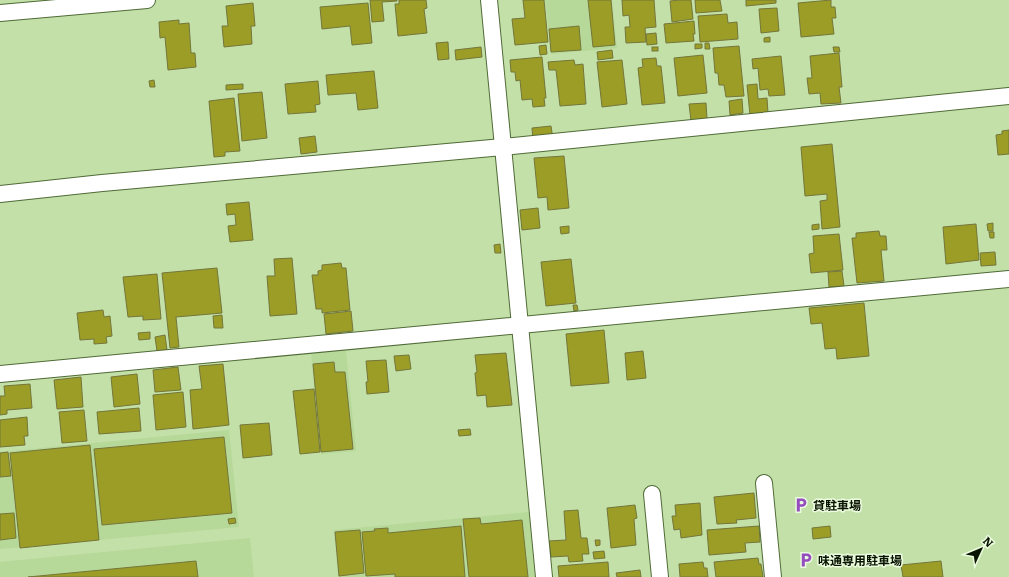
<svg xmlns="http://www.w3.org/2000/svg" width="1009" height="577" font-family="Literata,'Noto Sans JP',serif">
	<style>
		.built { fill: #b6d898 }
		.building { fill: #9b9d27; stroke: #74763a }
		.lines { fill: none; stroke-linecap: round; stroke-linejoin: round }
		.minor-casing { stroke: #506a37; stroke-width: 18 }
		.minor { stroke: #fff; stroke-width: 16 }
		.labels { text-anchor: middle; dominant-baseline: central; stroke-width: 3; stroke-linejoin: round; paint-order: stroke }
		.poi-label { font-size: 12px; font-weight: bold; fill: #091301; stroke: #ecfcdf; text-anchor: start }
	</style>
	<rect width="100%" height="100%" fill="#c2e0a8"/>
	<g class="built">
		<polygon points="545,0 612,0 617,48 551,54"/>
		<polygon points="346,351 356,451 321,454 311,354"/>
		<polygon points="229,430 239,527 0,549 0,452"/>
		<polygon points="529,512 535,577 338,577 334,530"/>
		<polygon points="250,538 254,577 0,577 0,562"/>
	</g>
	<g class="building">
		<polygon points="370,0 397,0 397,1 382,2 384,21 372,22"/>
		<polygon points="399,0 426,0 427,8 424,9 427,33 398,36 395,4 399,4"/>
		<polygon points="523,0 544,0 548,42 515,45 512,19 525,18"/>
		<polygon points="588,0 611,0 615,45 593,47"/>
		<polygon points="622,0 654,0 656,27 645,28 646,42 626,43 625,27 630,27 629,15 623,16"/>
		<polygon points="679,0 691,0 693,19 672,22 670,1"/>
		<polygon points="695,0 720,0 722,11 696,13"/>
		<polygon points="746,0 776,0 776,3 746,6"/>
		<polygon points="831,0 831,7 835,7 836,18 832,18 834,34 801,37 798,3"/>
		<polygon points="253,3 255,26 251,26 252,44 224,47 222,26 228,26 226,6"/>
		<polygon points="368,3 372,43 352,45 350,26 322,29 320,7"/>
		<polygon points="777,8 779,31 761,33 759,9"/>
		<polygon points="727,14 728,23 737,22 738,39 700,42 698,16"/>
		<polygon points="179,20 179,24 189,23 191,53 195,53 196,67 168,70 165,37 160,38 159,22"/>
		<polygon points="694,21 695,34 693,34 694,41 666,43 664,24"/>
		<polygon points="579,26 581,50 551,52 549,29"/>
		<polygon points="656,33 657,44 647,45 646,34"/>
		<polygon points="770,37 770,42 764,42 764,38"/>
		<polygon points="448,42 449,59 438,60 436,43"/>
		<polygon points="705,43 709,43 710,49 705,49"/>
		<polygon points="695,44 702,44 702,48 695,49"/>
		<polygon points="546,45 547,54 540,55 539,46"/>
		<polygon points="739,46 744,96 726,97 724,85 719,85 718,73 715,73 713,48"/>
		<polygon points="481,47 482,57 456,60 455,50"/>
		<rect x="652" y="47" width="6" height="4"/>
		<polygon points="833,47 839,47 840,52 834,52"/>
		<polygon points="612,50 613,58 598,60 597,52"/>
		<polygon points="839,53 842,87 839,87 841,103 821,104 820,93 809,94 807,78 812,78 810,56"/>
		<polygon points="703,55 707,93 678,96 674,58"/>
		<polygon points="781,56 785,95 769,96 768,89 760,90 758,68 753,69 752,59"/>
		<polygon points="542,57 546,98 544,98 545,106 533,107 532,99 522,100 520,80 516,81 515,72 511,72 510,60"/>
		<polygon points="656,58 657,66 661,66 665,103 642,105 638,68 643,67 642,59"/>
		<polygon points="574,60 575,65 583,64 586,104 560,106 556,70 549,70 548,62"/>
		<polygon points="622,60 627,104 602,107 597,62"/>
		<polygon points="374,71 378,108 358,110 356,93 328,95 326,75"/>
		<polygon points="154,80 155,87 150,87 149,81"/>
		<polygon points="318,81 320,104 315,105 316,112 288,114 285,84"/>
		<polygon points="243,84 243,89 226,90 226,85"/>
		<polygon points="757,84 758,99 767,98 768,113 750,115 747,85"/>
		<polygon points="262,92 267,138 242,141 238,94"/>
		<polygon points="234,98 240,151 225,152 225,156 214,157 209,101"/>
		<polygon points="742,99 743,113 730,115 729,101"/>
		<polygon points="706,103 707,119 691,121 689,104"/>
		<polygon points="551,126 553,139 533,141 532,128"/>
		<polygon points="1009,130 1009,154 998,155 996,135 1002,134 1002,131"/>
		<polygon points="315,136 317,152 301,154 299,138"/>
		<polygon points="832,144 840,227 822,229 820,201 827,200 827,194 805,196 801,147"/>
		<polygon points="564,156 569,208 548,210 547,197 538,198 534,158"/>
		<polygon points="249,202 253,240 230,242 228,226 236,225 235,214 227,215 226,204"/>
		<polygon points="538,208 540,228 522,230 520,210"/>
		<polygon points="993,223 993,231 988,231 987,224"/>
		<polygon points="819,224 819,229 812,230 812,225"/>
		<polygon points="976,224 979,260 946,264 943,227"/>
		<polygon points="569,226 569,233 561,234 560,227"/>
		<polygon points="879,231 880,236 886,236 887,250 881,250 884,281 857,283 852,238 856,238 856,233"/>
		<polygon points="989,232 994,232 994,238 990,238"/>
		<polygon points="839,234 843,270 811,273 809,254 814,253 813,236"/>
		<polygon points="500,244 501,253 495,253 494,245"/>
		<polygon points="995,252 996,265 981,266 980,253"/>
		<polygon points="292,258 297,314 270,316 267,276 275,276 274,259"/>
		<polygon points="571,259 576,303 546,306 541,262"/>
		<polygon points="341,263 342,268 346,268 350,310 322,313 322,309 316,309 312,275 318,275 318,271 322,270 322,265"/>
		<polygon points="217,268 222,313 176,317 179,347 170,348 162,273"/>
		<polygon points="842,271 844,286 829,287 828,272"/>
		<polygon points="157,274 161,319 143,320 143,316 128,317 123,277"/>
		<polygon points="864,303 869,356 837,359 836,348 825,349 822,323 811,324 809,308"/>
		<polygon points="573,305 577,305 578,310 574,311"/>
		<polygon points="103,310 104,317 110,316 112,336 106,337 107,343 94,344 94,339 80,340 77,313"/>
		<polygon points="351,311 353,331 326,334 324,314"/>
		<polygon points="222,315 223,328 214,328 213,316"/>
		<polygon points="604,330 609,383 571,386 566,334"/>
		<polygon points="150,332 150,339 139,340 138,333"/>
		<polygon points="165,335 167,350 157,351 155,337"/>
		<polygon points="643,351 646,378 627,380 625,353"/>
		<polygon points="506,353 512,405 487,407 486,395 477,396 475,373 477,372 475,355"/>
		<polygon points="409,355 411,369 396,371 394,356"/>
		<polygon points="386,360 389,392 367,394 366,382 368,382 366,361"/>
		<polygon points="334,362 335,372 345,372 353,449 321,452 313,364"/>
		<polygon points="223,364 229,425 193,429 190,390 202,389 199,366"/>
		<polygon points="178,367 181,390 155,392 153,370"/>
		<polygon points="137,374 140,404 114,407 111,377"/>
		<polygon points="81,377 83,407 57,409 54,380"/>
		<polygon points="30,384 32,408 7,410 7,414 0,415 0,396 5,396 4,386"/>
		<polygon points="314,389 320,452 300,454 293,391"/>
		<polygon points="183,392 186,427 156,430 153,395"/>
		<polygon points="139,408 141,431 99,434 97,412"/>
		<polygon points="84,410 87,441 62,443 59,412"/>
		<polygon points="27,417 28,436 24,436 25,445 0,447 0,420"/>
		<polygon points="269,423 272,455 243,458 240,425"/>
		<polygon points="470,429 471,435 459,436 458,430"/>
		<polygon points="224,437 232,513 102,525 94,449"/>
		<polygon points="90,445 99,540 20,548 10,453"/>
		<polygon points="8,452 11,476 0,477 0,453"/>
		<polygon points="754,493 756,518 736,520 737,523 717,524 714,497"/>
		<polygon points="700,503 702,535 681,538 680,529 674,530 672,516 676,516 675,505"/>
		<polygon points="635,505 637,518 634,519 636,545 611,548 607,508"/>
		<polygon points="578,510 581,538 587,538 589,554 582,554 583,561 569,562 568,556 551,557 549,541 566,540 564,511"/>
		<polygon points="14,513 16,538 0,540 0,514"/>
		<polygon points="235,518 236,523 229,524 228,519"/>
		<polygon points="480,518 481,524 522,520 528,577 469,577 463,519"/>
		<polygon points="461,526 465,577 395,577 395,574 366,576 362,532 375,531 374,529 388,528 388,533"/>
		<polygon points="759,526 760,542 745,543 746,552 709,555 707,530"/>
		<polygon points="830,526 831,537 813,539 812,528"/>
		<polygon points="360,530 364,573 339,576 335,532"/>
		<polygon points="595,540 600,540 600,545 596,546"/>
		<polygon points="604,551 605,558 594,559 593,552"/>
		<polygon points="758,558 759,564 761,564 763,577 716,577 714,562"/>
		<polygon points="196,561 198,577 28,577"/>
		<polygon points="941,561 943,577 903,577 901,565"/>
		<polygon points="608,562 609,577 559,577 558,566"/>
		<polygon points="703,562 704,568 707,568 708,577 680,577 679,564"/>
		<polygon points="640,570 641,577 617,577 616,573"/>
	</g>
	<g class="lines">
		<g class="minor-casing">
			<g id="minor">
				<polyline points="489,0 544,577"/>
				<polyline points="0,13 147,0"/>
				<polyline points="0,194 102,183 503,147 1009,96"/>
				<polyline points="0,374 1009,279"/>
				<polyline points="764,483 773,577"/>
				<polyline points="652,494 660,577"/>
			</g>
		</g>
		<use href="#minor" class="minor"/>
	</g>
	<defs>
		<g id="parking-bare" transform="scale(1.2)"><path d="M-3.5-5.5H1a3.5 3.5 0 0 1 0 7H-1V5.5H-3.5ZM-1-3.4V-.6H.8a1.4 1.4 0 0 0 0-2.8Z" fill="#944cbf" stroke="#ecfcdf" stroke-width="2.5" paint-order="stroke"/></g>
	</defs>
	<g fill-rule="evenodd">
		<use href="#parking-bare" x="801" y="505"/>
		<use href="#parking-bare" x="806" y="560"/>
	</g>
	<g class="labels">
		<g class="poi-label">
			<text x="813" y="505">貸駐車場</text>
			<text x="818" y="560">味通専用駐車場</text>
		</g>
	</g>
	<g transform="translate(981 549) rotate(46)" stroke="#ecfcdf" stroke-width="3" paint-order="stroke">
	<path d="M0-3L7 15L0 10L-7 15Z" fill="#091301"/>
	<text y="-6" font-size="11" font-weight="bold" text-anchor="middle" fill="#091301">N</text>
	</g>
</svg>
